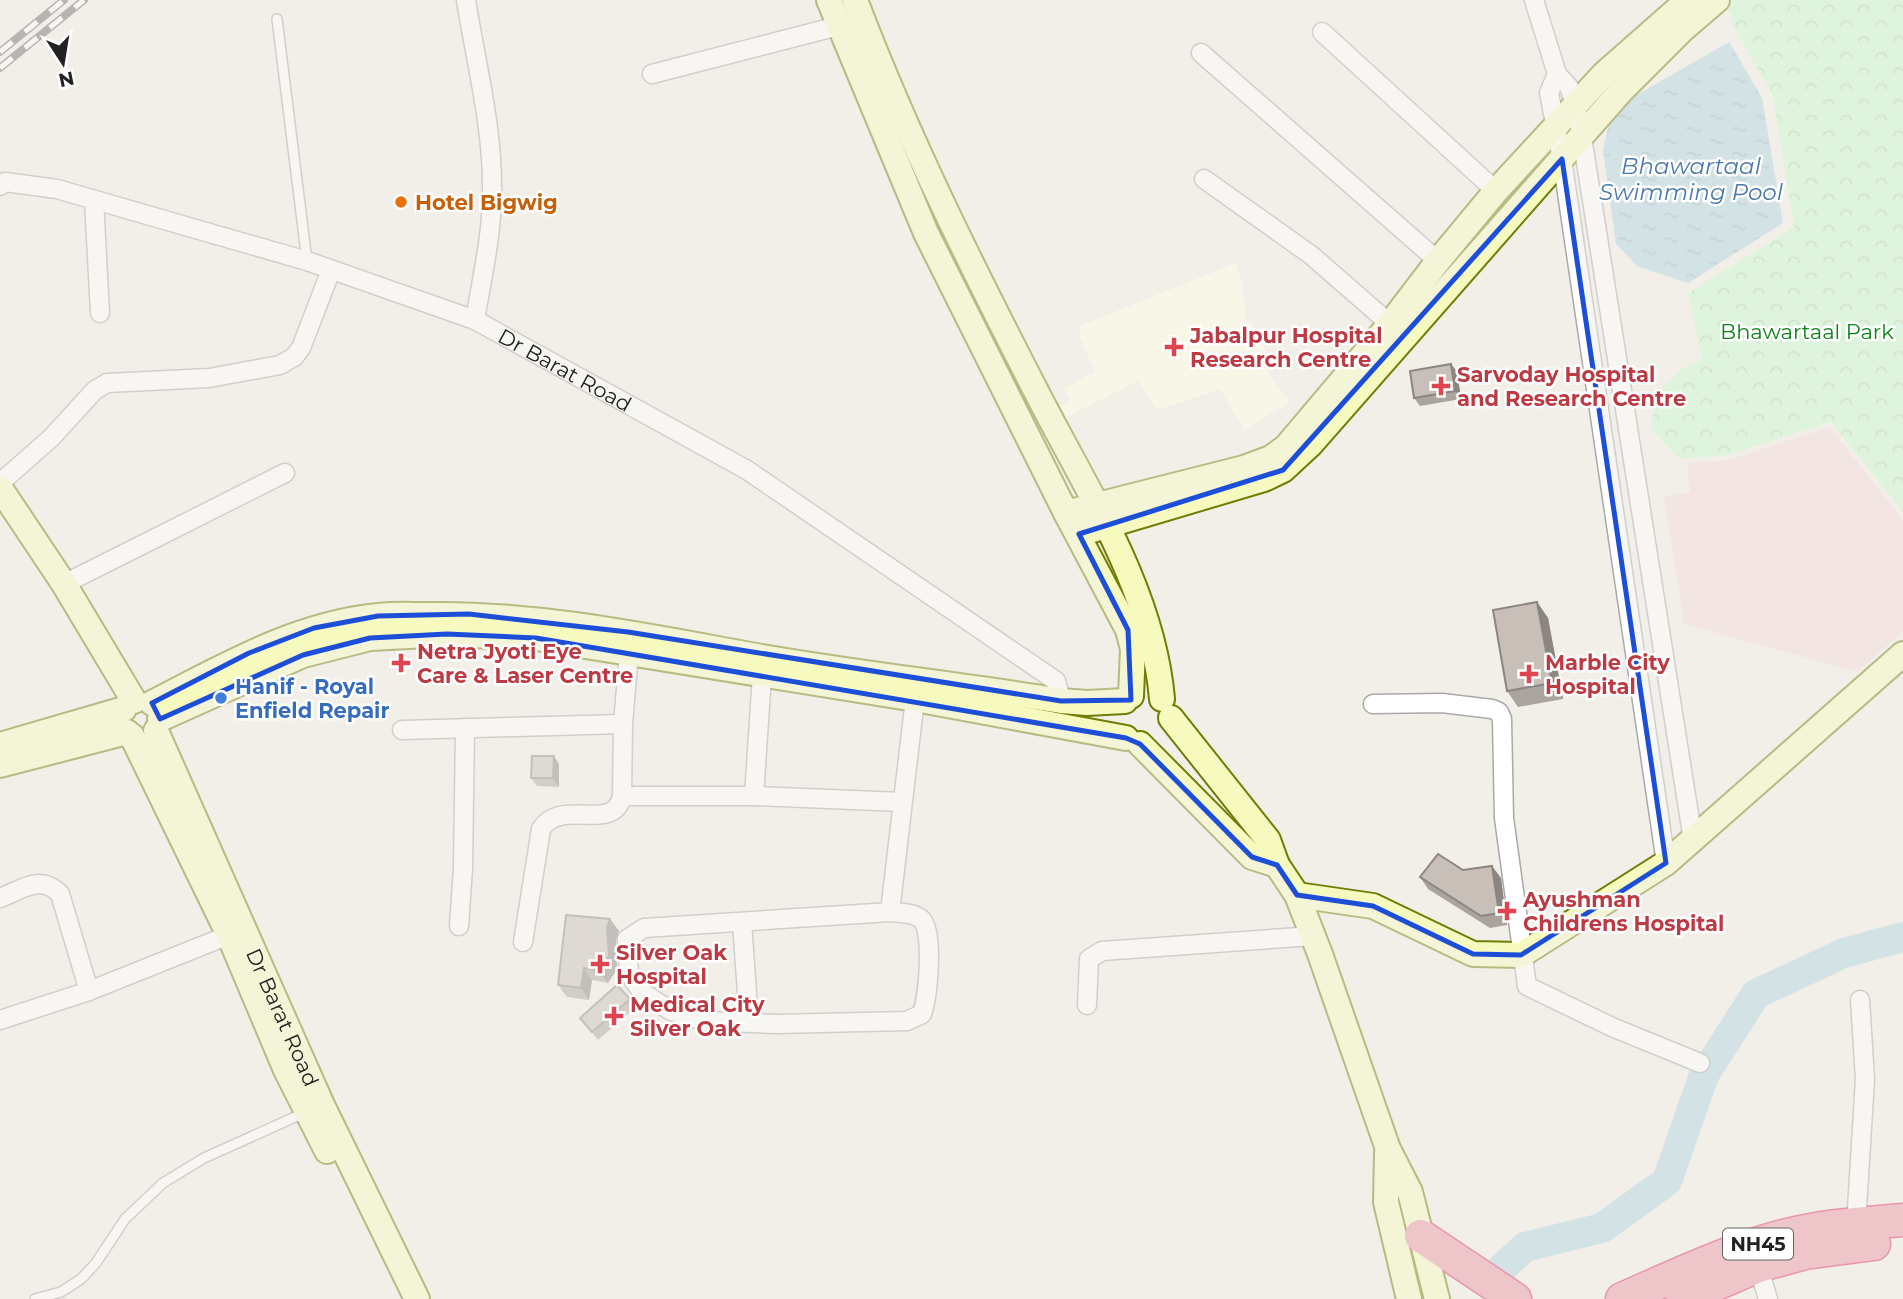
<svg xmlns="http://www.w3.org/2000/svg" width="1903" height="1299" font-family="Montserrat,sans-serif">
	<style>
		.commercial { fill: #f2dad9 }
		.education { fill: #ffffe5 }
		.park { fill: url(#park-crowns) }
		.water { fill: url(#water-ripples) }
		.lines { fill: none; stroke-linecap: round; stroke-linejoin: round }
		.river { stroke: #aad3df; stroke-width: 30 }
		.lane-casing { stroke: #a9a9a9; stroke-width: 12 }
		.street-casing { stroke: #a9a9a9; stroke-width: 21 }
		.secondary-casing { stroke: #707d05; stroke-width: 28 }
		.highway-casing { stroke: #dc2a67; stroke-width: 35 }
		.lane { stroke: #fff; stroke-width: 9 }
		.street { stroke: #fff; stroke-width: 18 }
		.secondary { stroke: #f7fabf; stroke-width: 24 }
		.highway { stroke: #e892a2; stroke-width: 32 }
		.rail-casing { stroke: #707070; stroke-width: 8 }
		.rail { stroke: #fff; stroke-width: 5; stroke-dasharray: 16; stroke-linecap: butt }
		.wall { fill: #aba49e }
		.shaded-wall { fill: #8b8681 }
		.building { fill: #c7bfb8; stroke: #8b8681; stroke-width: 2 }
		.marked { fill: none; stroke: #1d4ed8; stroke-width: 5; stroke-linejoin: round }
		.food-dot { fill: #e8710a; stroke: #fff; stroke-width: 2.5 }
		.health-dot { fill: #e0444e; stroke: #fff; stroke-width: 2.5 }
		.shop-dot { fill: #3f7fe0; stroke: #fff; stroke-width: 2.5 }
		.labels { text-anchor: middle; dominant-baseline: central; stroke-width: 5; stroke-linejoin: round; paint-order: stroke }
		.shield { fill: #fff; stroke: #646464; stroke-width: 2 }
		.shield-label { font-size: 19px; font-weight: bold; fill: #222 }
		.food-label { font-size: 21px; font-weight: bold; fill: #c56008; stroke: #fff; text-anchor: start }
		.park-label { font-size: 21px; fill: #0c8416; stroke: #fff }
		.health-label { font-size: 21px; font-weight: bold; fill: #be3a42; stroke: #fff; text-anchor: start }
		.street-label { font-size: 21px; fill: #222; stroke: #fff }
		.shop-label { font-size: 21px; font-weight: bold; fill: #366cbe; stroke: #fff; text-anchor: start }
		.water-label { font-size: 23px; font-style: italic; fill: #4a7aab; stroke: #fff }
	</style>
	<defs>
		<pattern id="park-crowns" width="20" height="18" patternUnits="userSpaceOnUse" patternTransform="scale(1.75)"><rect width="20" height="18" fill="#c8facc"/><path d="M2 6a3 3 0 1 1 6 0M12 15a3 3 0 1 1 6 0" fill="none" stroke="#acd6af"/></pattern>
		<pattern id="water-ripples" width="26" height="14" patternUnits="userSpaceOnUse" patternTransform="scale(1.75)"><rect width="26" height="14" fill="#aad3df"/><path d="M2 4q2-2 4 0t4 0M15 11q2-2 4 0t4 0" fill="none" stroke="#92b5bf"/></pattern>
	</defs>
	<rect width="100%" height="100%" fill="#f2efe9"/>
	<polygon class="commercial" points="1830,427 1903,520 1903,632 1857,672 1684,624 1664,496 1690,492 1687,463 1728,460"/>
	<polygon class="education" points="1236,263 1242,283 1246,320 1252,323 1268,357 1262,364 1290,402 1245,430 1220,389 1158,410 1138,381 1066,417 1059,407 1071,399 1064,389 1095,372 1080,337 1080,326"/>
	<polygon class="park" points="1734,0 1903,0 1903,512 1831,422 1725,456 1679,459 1652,430 1654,395 1683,368 1702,360 1688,293 1794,227 1773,96 1733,26 1728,4"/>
	<polygon class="water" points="1729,42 1762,98 1783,223 1688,283 1637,266 1616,244 1603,150 1612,109"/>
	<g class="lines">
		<polyline class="river" points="1502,1268 1525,1247 1602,1228 1667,1181 1704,1075 1756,994 1844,953 1903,937"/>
		<g class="lane-casing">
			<g id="lane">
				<polyline points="277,19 307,261"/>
				<polyline points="35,1299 61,1292 81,1279 96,1263 125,1219 163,1183 204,1158 304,1113"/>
			</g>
		</g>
		<g class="street-casing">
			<g id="street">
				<path d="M466 0C476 63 493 128 492 192 492 236 482 277 475 320"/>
				<polyline points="1534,0 1557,74 1569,87 1576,106 1582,137 1693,840"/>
				<polyline points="1322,32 1496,191"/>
				<polyline points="1201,53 1438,261"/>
				<polyline points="652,74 838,26"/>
				<polyline points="1557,74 1549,93 1562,159 1666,863"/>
				<polyline points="1204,179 1311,255 1390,324"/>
				<path id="s1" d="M0 186 5 182 57 189 307 261 475 320 747 470 1056 681 1061 701"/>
				<polyline points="94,200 100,313"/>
				<polyline points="0,483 51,438 95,390 107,383 209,378 280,365 294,357 301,348 331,270"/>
				<polyline points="64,584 285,473"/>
				<polyline points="1373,704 1442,703 1492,709 1499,712 1502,719 1504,818 1527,986 1612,1027 1700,1063"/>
				<polyline points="402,730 623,724"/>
				<polyline points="622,796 754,796 902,802"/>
				<polyline points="754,796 762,675"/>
				<path d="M0 898C23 889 40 874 60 894L89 991"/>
				<path d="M890 912C899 913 915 912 922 920 934 933 928 997 922 1014L907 1021 777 1024 704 1021 671 1011 642 992 629 974 627 939 644 928Z"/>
				<polyline points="890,912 915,699"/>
				<polyline points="742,922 749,1022"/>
				<polyline points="459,926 463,868 465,728"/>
				<path d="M523 942 541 829C561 797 614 834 622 796L623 724 629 653"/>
				<polyline points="1087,1005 1089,959 1102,951 1313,936"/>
				<polyline points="0,1020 89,991 229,935"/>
				<polyline points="1856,1225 1865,1079 1860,1000"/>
				<polyline points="1756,1259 1768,1299"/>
			</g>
		</g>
		<g class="secondary-casing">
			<g id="secondary">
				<polyline points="829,0 926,233 1066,513 1128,630 1133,649 1131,696"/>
				<path d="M855 0C906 135 971 265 1037 393 1086 489 1153 590 1162 699"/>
				<polyline points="0,488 64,584 134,701"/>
				<polyline points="1066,513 1244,468 1271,458 1286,447 1390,324 1438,261 1496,191 1604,74 1688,0"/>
				<polyline points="1079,534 1264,479 1283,470 1310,445 1621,91 1681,31 1717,0"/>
				<path d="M152 703C224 666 296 624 378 616 394 614 410 615 426 615 540 613 650 637 762 657 861 674 961 685 1061 701L1087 703 1125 701"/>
				<polyline points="1171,718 1268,840 1277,865 1297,895 1320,954 1388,1149 1410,1192 1437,1299"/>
				<polyline points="160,719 303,655 370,638 447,634 536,638 915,699 1126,738"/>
				<path id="s2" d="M156 731 322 1105 417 1299"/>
				<polyline points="132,736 229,935 286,1070 327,1151"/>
				<polyline points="1140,744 1252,857 1277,865"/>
				<polyline points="0,745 124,709"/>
				<polyline points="0,765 127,732"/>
				<polyline points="1297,895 1373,906 1473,954 1521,955 1666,863 1903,654"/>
				<polyline points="1387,1153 1386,1202 1409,1299"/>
			</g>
		</g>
		<g class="highway-casing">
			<g id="highway">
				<polyline points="1421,1236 1515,1299"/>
				<path d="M1622 1299C1684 1272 1749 1240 1816 1229 1845 1224 1874 1223 1903 1220"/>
				<polyline points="1682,1299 1758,1266 1805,1253 1874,1244"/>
			</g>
		</g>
		<use href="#lane" class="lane"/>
		<use href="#street" class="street"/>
		<use href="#secondary" class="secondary"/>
		<use href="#highway" class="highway"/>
		<g class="rail-casing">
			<g id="rail">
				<polyline points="0,52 64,0"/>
				<polyline points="0,68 84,0"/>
			</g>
		</g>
		<use href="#rail" class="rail"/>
	</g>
	<g class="wall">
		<polygon points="1451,364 1457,372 1461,399 1420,406 1414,398"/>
		<polygon points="1537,602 1548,618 1563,699 1518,707 1507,691"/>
		<polygon points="559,764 559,787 537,786 531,778"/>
		<polygon points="1463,870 1501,878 1507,925 1490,928 1428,889 1420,877"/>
		<polygon points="610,919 619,931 616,940 617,969 608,983 592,980 589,1000 567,997 558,985"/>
		<polygon points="630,999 636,1007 598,1040 580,1018"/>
	</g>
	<g class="shaded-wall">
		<polygon points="1451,364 1457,372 1461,399 1455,391"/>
		<polygon points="1537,602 1548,618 1563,699 1552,683"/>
		<polygon points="554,756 559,764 559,787 553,778"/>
		<polygon points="1492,866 1501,878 1507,925 1499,913"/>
		<polygon points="610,919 619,931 616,940 617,969 608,983 599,971 607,928"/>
		<polygon points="584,968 592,980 589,1000 581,988"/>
	</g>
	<g class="building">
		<polygon points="1451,364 1455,391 1414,398 1410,371"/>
		<polygon points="1537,602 1552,683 1507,691 1493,610"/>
		<polygon points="532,756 554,756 553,778 531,778"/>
		<polygon points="1438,854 1463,870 1492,866 1499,913 1481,916 1420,877"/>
		<polygon points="566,915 610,919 607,928 609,956 599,971 584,968 581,988 558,985"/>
		<polygon points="617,985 630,999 592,1032 580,1018"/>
	</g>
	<path d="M0 0H1903V1299H0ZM1562 159 1666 863 1521 955 1473 954 1373 906 1297 895 1277 865 1252 857 1140 744 1126 738 536 638 447 634 370 638 303 655 160 719 152 703 249 653 314 628 378 616 469 614 628 632 1061 701 1131 700 1128 630 1079 534 1283 470Z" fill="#f2efe9" fill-opacity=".55" fill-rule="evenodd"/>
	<path class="marked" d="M1562 159 1666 863 1521 955 1473 954 1373 906 1297 895 1277 865 1252 857 1140 744 1126 738 536 638 447 634 370 638 303 655 160 719 152 703 249 653 314 628 378 616 469 614 628 632 1061 701 1131 700 1128 630 1079 534 1283 470Z"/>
	<circle class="food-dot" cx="401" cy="202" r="7"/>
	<g class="health-dot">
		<path d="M1170.5 336.5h7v7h7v7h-7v7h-7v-7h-7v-7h7z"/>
		<path d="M1437.5 375.5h7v7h7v7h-7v7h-7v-7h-7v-7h7z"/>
		<path d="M397.5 652.5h7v7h7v7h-7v7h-7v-7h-7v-7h7z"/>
		<path d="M1525.5 663.5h7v7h7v7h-7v7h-7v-7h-7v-7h7z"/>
		<path d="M1503.5 900.5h7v7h7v7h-7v7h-7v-7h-7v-7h7z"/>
		<path d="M596.5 953.5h7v7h7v7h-7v7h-7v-7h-7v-7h7z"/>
		<path d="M610.5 1005.5h7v7h7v7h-7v7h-7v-7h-7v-7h7z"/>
	</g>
	<circle class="shop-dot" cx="221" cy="698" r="7"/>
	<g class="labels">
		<rect class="shield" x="1723" y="1228.5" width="70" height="31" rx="5"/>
		<g class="shield-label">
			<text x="1758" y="1244">NH45</text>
		</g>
		<g class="food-label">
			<text x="415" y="202">Hotel Bigwig</text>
		</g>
		<g class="park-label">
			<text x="1807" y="331">Bhawartaal Park</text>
		</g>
		<g class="health-label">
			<text x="1190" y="335">Jabalpur Hospital<tspan x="1190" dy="24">Research Centre</tspan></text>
			<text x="1457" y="374">Sarvoday Hospital<tspan x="1457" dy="24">and Research Centre</tspan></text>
			<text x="417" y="651">Netra Jyoti Eye<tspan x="417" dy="24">Care &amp; Laser Centre</tspan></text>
			<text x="1545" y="662">Marble City<tspan x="1545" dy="24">Hospital</tspan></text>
			<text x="1523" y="899">Ayushman<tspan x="1523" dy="24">Childrens Hospital</tspan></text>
			<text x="616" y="952">Silver Oak<tspan x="616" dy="24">Hospital</tspan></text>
			<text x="630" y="1004">Medical City<tspan x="630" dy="24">Silver Oak</tspan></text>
		</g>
		<g class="street-label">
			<text stroke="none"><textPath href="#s1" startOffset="600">Dr Barat Road</textPath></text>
			<text stroke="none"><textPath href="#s2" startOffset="313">Dr Barat Road</textPath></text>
		</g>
		<g class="shop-label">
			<text x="235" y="686">Hanif - Royal<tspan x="235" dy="24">Enfield Repair</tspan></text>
		</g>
		<g class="water-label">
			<text x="1691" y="166">Bhawartaal<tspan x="1691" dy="26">Swimming Pool</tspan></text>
		</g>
	</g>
	<g transform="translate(63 63) rotate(168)" stroke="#ffffff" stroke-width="5" paint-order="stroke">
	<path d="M0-5L12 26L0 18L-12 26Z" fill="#222222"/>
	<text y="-10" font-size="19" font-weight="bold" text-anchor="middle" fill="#222222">N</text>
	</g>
</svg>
